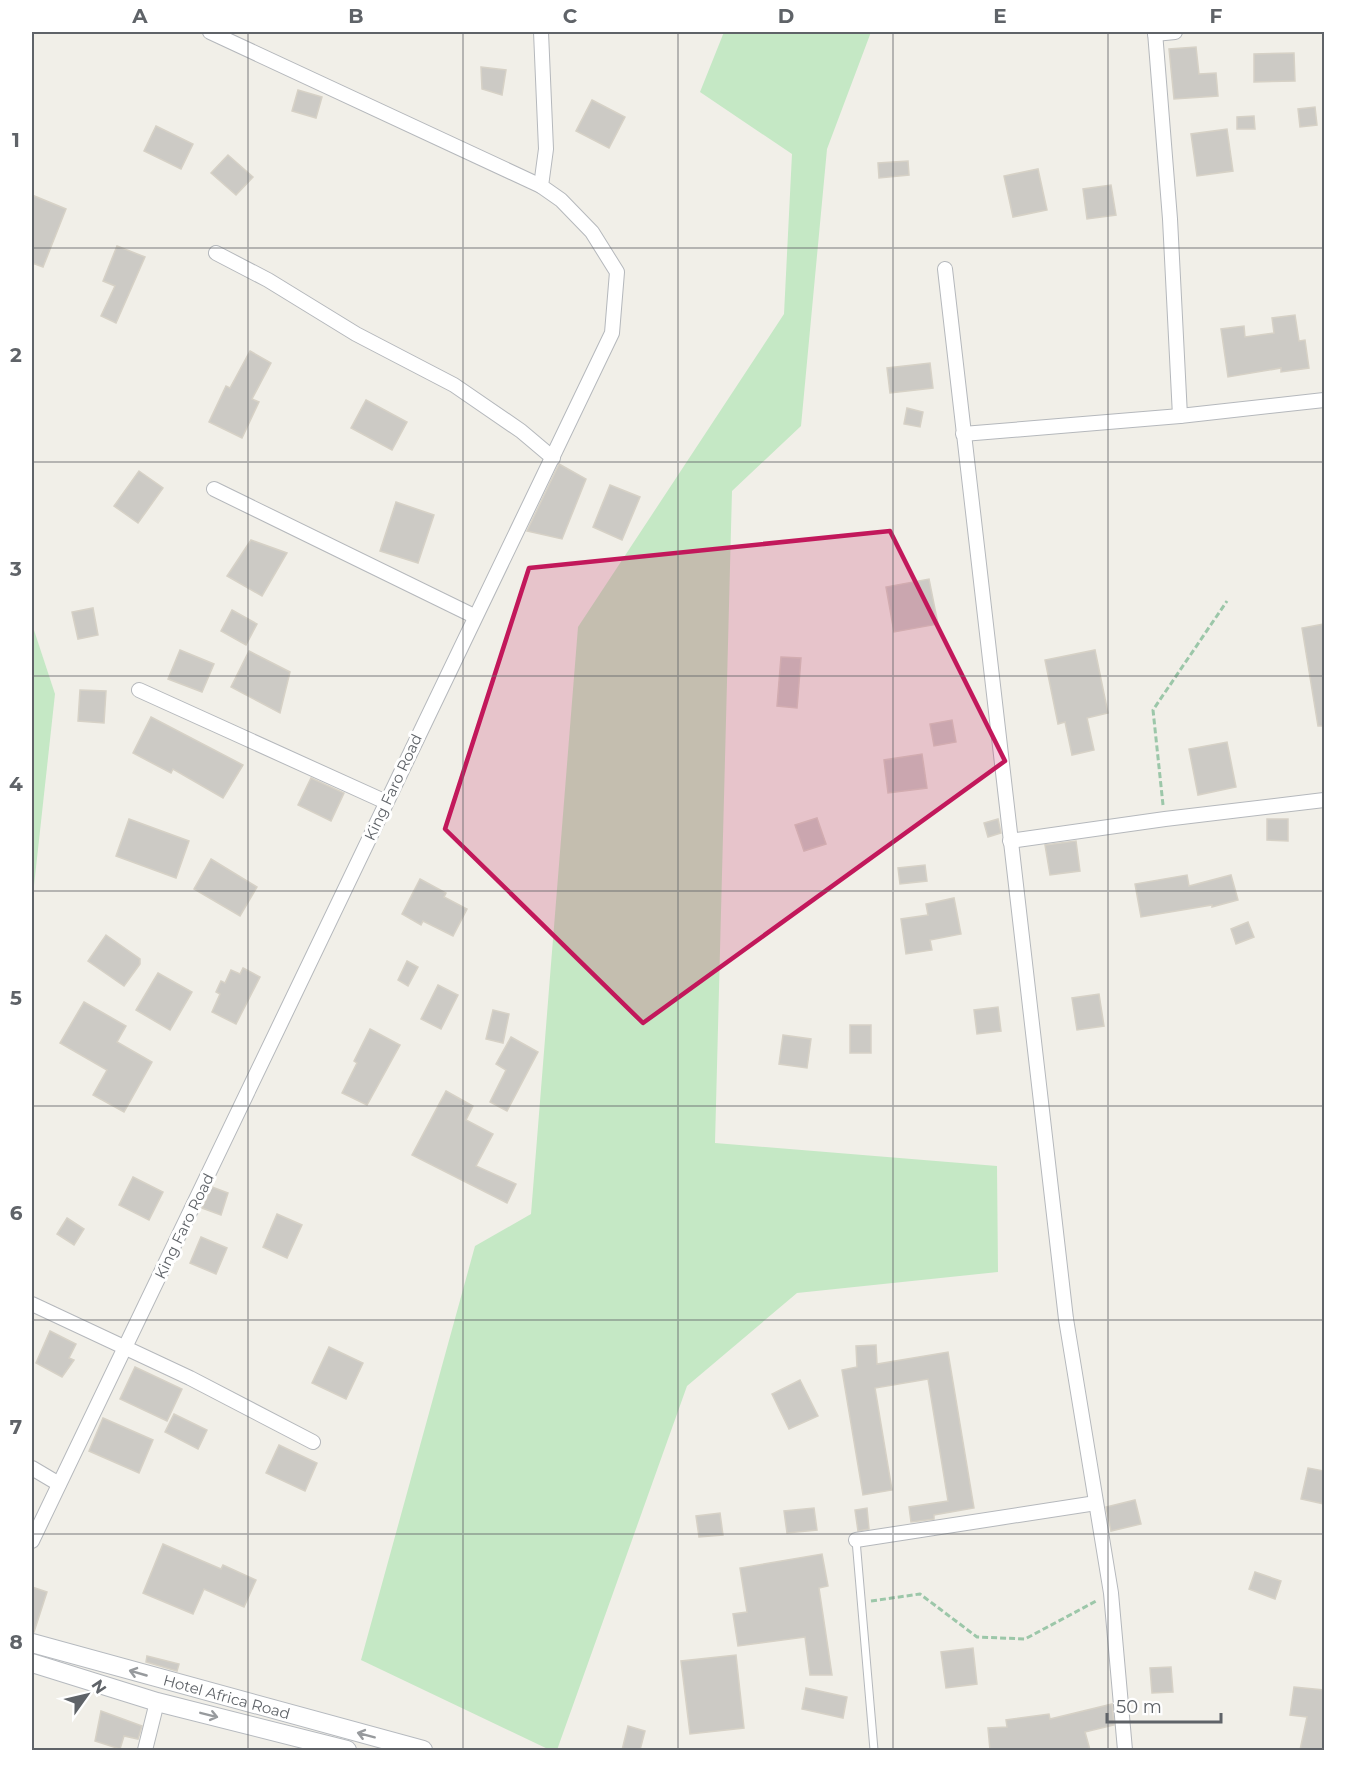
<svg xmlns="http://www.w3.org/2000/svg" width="1356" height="1782" font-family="Montserrat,sans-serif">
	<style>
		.green { fill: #c5e8c5 }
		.building { fill: #cccac5; stroke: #d6d1c6; stroke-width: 1.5 }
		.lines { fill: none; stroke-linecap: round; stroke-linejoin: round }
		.lane-casing { stroke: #b5b8bc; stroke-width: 9 }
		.street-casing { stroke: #b5b8bc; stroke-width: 16 }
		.secondary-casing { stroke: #b6babf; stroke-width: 20 }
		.path { stroke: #9cc7a9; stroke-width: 3; stroke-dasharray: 6 3; stroke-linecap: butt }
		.lane { stroke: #fff; stroke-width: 7 }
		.street { stroke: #fff; stroke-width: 14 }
		.secondary { stroke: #fff; stroke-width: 18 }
		.oneway { stroke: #979a9d }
		.marked { fill: #c2185b; fill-opacity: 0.2; stroke: #c2185b; stroke-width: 4.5; stroke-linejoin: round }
		.grid { fill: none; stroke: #5f6368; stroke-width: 1.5; stroke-opacity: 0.55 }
		.labels { text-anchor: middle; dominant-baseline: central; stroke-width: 6; stroke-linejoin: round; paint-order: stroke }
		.street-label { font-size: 15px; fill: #5f6368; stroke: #fff }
		.neatline { fill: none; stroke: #5f6368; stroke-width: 2 }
		.grid-label { font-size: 20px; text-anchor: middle; font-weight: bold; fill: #5f6368 }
	</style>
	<rect width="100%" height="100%" fill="#f1efe8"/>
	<g class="green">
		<polygon points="724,32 871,32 827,149 801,426 732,491 715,1143 997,1166 998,1272 797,1293 687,1386 557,1750 550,1750 361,1660 475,1246 531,1214 578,627 784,314 792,154 700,92"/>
		<polygon points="32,624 55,694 32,904"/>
	</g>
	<g class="building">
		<polygon points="1196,47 1199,74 1216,73 1218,96 1174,99 1169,49"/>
		<polygon points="1294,53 1295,81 1254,82 1254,54"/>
		<polygon points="481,67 506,70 502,95 482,89"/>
		<polygon points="298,90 322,97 316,118 292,111"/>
		<polygon points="592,100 625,117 609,148 576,131"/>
		<polygon points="1315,107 1317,125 1300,127 1298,109"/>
		<polygon points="1254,116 1255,129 1237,129 1237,117"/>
		<polygon points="156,126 193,144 181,169 144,151"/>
		<polygon points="1227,129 1233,171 1197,176 1191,134"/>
		<polygon points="228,155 253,177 236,195 211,173"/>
		<polygon points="908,161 909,175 879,178 878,163"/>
		<polygon points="1038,169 1047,210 1013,217 1004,176"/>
		<polygon points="1111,185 1116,215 1087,219 1083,189"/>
		<polygon points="32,195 66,209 43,267 32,263"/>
		<polygon points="117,246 145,257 116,323 101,316 115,286 103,281"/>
		<polygon points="1295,315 1299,341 1305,340 1309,368 1281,372 1281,368 1228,377 1221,329 1244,326 1245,337 1274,333 1272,318"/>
		<polygon points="250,351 271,363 252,399 259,402 242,438 209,422 226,386 230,388"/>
		<polygon points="930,363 933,388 890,393 887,368"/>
		<polygon points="366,400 407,422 392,450 351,428"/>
		<polygon points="907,408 923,412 920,427 904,424"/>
		<polygon points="559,464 586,479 562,539 527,531"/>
		<polygon points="139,471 163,488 138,523 114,506"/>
		<polygon points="610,485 640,497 622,540 593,527"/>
		<polygon points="396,502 434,515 418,563 380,551"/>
		<polygon points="251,540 287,553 262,596 227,576"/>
		<polygon points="929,579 938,624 894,632 886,587"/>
		<polygon points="93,608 98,635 78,639 72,612"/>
		<polygon points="232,610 257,624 246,645 221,631"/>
		<polygon points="1324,624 1324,726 1318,726 1302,628"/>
		<polygon points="180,650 214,664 202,692 168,679"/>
		<polygon points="1095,650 1108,713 1087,718 1094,750 1072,755 1065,722 1058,724 1045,660"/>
		<polygon points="249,651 290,672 280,713 231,687"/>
		<polygon points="781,657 801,658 797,708 777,706"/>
		<polygon points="80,690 106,691 104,723 78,721"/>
		<polygon points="151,717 243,765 223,798 173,769 171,773 133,753"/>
		<polygon points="952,720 956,742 934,746 930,724"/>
		<polygon points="1227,742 1236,787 1198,795 1189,749"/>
		<polygon points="922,754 927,788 888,793 884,760"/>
		<polygon points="311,778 344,793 331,821 298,805"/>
		<polygon points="817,818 826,844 804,851 795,825"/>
		<polygon points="129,819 189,841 176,878 116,856"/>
		<polygon points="998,819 1001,833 988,837 984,823"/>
		<polygon points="1267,819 1288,819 1288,841 1267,840"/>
		<polygon points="1076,841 1080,871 1050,875 1045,845"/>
		<polygon points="211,859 257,887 240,916 194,889"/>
		<polygon points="925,865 927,881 900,884 898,868"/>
		<polygon points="1187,875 1189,886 1231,875 1238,900 1212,907 1212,905 1141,917 1135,884"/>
		<polygon points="420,879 446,893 444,897 467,909 453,936 423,921 421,925 402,914"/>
		<polygon points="954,898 961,934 930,940 932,950 906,954 901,919 928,915 926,904"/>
		<polygon points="1248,922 1254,937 1236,944 1231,929"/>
		<polygon points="106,935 140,959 140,964 124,986 88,961"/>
		<polygon points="407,961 418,967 408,986 398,980"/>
		<polygon points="243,968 260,977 236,1024 212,1012 220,994 216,992 221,981 225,983 231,970 240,974"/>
		<polygon points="158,973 192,992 170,1030 136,1010"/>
		<polygon points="438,985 458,995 441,1029 421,1019"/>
		<polygon points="1099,994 1104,1026 1077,1030 1072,998"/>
		<polygon points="84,1002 126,1026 117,1042 152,1062 124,1112 93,1095 107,1070 60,1043"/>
		<polygon points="998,1007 1001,1031 977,1034 974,1010"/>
		<polygon points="493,1010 509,1014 503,1043 486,1039"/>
		<rect x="850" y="1025" width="21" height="28"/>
		<polygon points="370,1029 400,1045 367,1105 342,1093 357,1063 354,1061"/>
		<polygon points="783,1035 811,1039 807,1068 779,1064"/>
		<polygon points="511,1037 538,1052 507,1111 490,1102 506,1070 496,1064"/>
		<polygon points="446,1091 473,1106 466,1120 493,1134 476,1166 516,1184 507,1203 412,1155"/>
		<polygon points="133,1177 163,1192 149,1220 119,1205"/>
		<polygon points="212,1187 228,1193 221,1215 202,1208"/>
		<polygon points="277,1214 302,1225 287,1258 263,1247"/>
		<polygon points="67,1218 84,1229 74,1245 57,1234"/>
		<polygon points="201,1237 227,1248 216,1274 190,1263"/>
		<polygon points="50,1331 76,1344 69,1358 74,1360 62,1377 36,1363"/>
		<polygon points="876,1345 877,1364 948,1352 974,1508 934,1515 934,1519 911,1522 909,1507 948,1501 928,1379 875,1388 892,1490 863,1495 842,1370 857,1367 856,1346"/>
		<polygon points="329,1347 363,1363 346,1399 312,1383"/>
		<polygon points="135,1367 182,1389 167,1421 120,1399"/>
		<polygon points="800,1380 818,1416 789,1429 772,1394"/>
		<polygon points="174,1414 207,1430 198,1449 165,1432"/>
		<polygon points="103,1418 153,1440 139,1473 89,1451"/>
		<polygon points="279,1445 317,1463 305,1491 266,1473"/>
		<polygon points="1308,1468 1324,1471 1324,1504 1301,1499"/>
		<polygon points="1135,1500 1141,1524 1111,1531 1106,1507"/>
		<polygon points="814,1508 817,1530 787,1533 784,1511"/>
		<polygon points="867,1508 869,1529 858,1531 855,1510"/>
		<polygon points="720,1513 723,1535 699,1537 696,1516"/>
		<polygon points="163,1544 221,1569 223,1565 256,1580 244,1607 204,1589 193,1614 143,1593"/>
		<polygon points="822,1554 828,1586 819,1588 832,1675 810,1675 805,1637 738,1646 733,1614 747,1612 740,1568"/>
		<polygon points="1255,1572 1281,1581 1275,1599 1249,1589"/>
		<polygon points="32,1587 47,1592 34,1632 32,1631"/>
		<polygon points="973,1648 977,1684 946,1688 941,1652"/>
		<polygon points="736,1655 744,1728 690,1734 681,1661"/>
		<polygon points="147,1656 179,1664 177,1671 146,1662"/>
		<polygon points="1171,1667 1173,1692 1152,1693 1150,1668"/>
		<polygon points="1294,1687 1324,1690 1324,1750 1300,1750 1307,1717 1290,1715"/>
		<polygon points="806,1688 847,1697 843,1718 802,1709"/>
		<polygon points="1112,1704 1114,1725 1085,1732 1090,1750 990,1750 988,1728 1007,1727 1006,1720 1049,1714 1050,1719"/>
		<polygon points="101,1711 142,1726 138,1739 124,1736 120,1749 95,1741"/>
		<polygon points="628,1726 645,1731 640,1750 622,1750"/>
	</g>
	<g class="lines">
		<g class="lane-casing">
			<polyline id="lane" points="856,1540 874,1750"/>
		</g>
		<g class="street-casing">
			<g id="street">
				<polyline points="210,32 541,186"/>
				<polyline points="1155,32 1170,219 1180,416"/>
				<polyline points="1155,34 1175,32"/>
				<polyline points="216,253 268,280 356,334 454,385 521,431 553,458"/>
				<polyline points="945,269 1066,1319 1111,1593 1125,1750"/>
				<polyline points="963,434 1180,416 1324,400"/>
				<polyline points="214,489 474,616"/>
				<polyline points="139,690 386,802"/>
				<polyline points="1010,841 1165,819 1324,800"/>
				<polyline points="32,1304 190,1378 313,1442"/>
				<polyline points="32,1468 59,1484"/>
				<polyline points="856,1540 1096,1503"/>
				<polyline points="32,1541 612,333 617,272 592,232 561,200 541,186 546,149 541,32"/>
				<polyline points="145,1750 157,1702"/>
			</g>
		</g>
		<g class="secondary-casing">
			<g id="secondary">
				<path id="s1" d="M32 1643 423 1750"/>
				<polyline points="32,1663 157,1702 347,1750"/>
			</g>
		</g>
		<g class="path">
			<polyline points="1163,805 1153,710 1227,601"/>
			<polyline points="871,1601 920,1594 977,1637 1025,1639 1098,1600"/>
		</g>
		<use href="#lane" class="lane"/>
		<use href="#street" class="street"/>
		<use href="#secondary" class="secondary"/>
	</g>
	<defs><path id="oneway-shaft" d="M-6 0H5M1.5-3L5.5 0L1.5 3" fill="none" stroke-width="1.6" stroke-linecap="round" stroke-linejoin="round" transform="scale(1.5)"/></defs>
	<g class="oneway">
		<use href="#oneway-shaft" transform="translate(138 1673) rotate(-164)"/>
		<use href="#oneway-shaft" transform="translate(209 1715) rotate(14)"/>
		<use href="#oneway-shaft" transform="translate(366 1735) rotate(-165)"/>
	</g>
	<path class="marked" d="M890 531 1005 761 643 1023 445 829 529 568Z"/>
	<path class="grid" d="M248 32V1750M463 32V1750M678 32V1750M893 32V1750M1108 32V1750M32 248H1324M32 462H1324M32 676H1324M32 891H1324M32 1106H1324M32 1320H1324M32 1534H1324"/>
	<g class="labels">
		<g class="street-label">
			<text transform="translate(393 787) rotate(-65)">King Faro Road</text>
			<text transform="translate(184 1226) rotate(-64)">King Faro Road</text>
			<text stroke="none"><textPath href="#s1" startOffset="202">Hotel Africa Road</textPath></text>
		</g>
	</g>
	<rect width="1356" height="1782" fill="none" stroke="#ffffff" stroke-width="66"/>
	<g transform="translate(87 1695) rotate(56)" stroke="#ffffff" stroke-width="4.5" paint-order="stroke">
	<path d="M0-4.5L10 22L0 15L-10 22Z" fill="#5f6368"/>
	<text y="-9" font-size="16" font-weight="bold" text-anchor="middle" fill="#5f6368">N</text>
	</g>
	<path d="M1107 1713v9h114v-9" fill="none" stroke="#5f6368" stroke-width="3"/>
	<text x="1116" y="1713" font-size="18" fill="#5f6368" stroke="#ffffff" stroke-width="4.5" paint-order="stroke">50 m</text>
	<rect x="33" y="33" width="1290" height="1716" class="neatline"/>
	<g class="grid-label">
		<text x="140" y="23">A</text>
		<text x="356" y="23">B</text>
		<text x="570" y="23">C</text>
		<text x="786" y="23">D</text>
		<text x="1000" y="23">E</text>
		<text x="1216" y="23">F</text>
		<text x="16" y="147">1</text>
		<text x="16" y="362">2</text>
		<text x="16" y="576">3</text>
		<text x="16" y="791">4</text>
		<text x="16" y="1005">5</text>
		<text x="16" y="1220">6</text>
		<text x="16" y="1434">7</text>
		<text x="16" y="1649">8</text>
	</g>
</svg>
